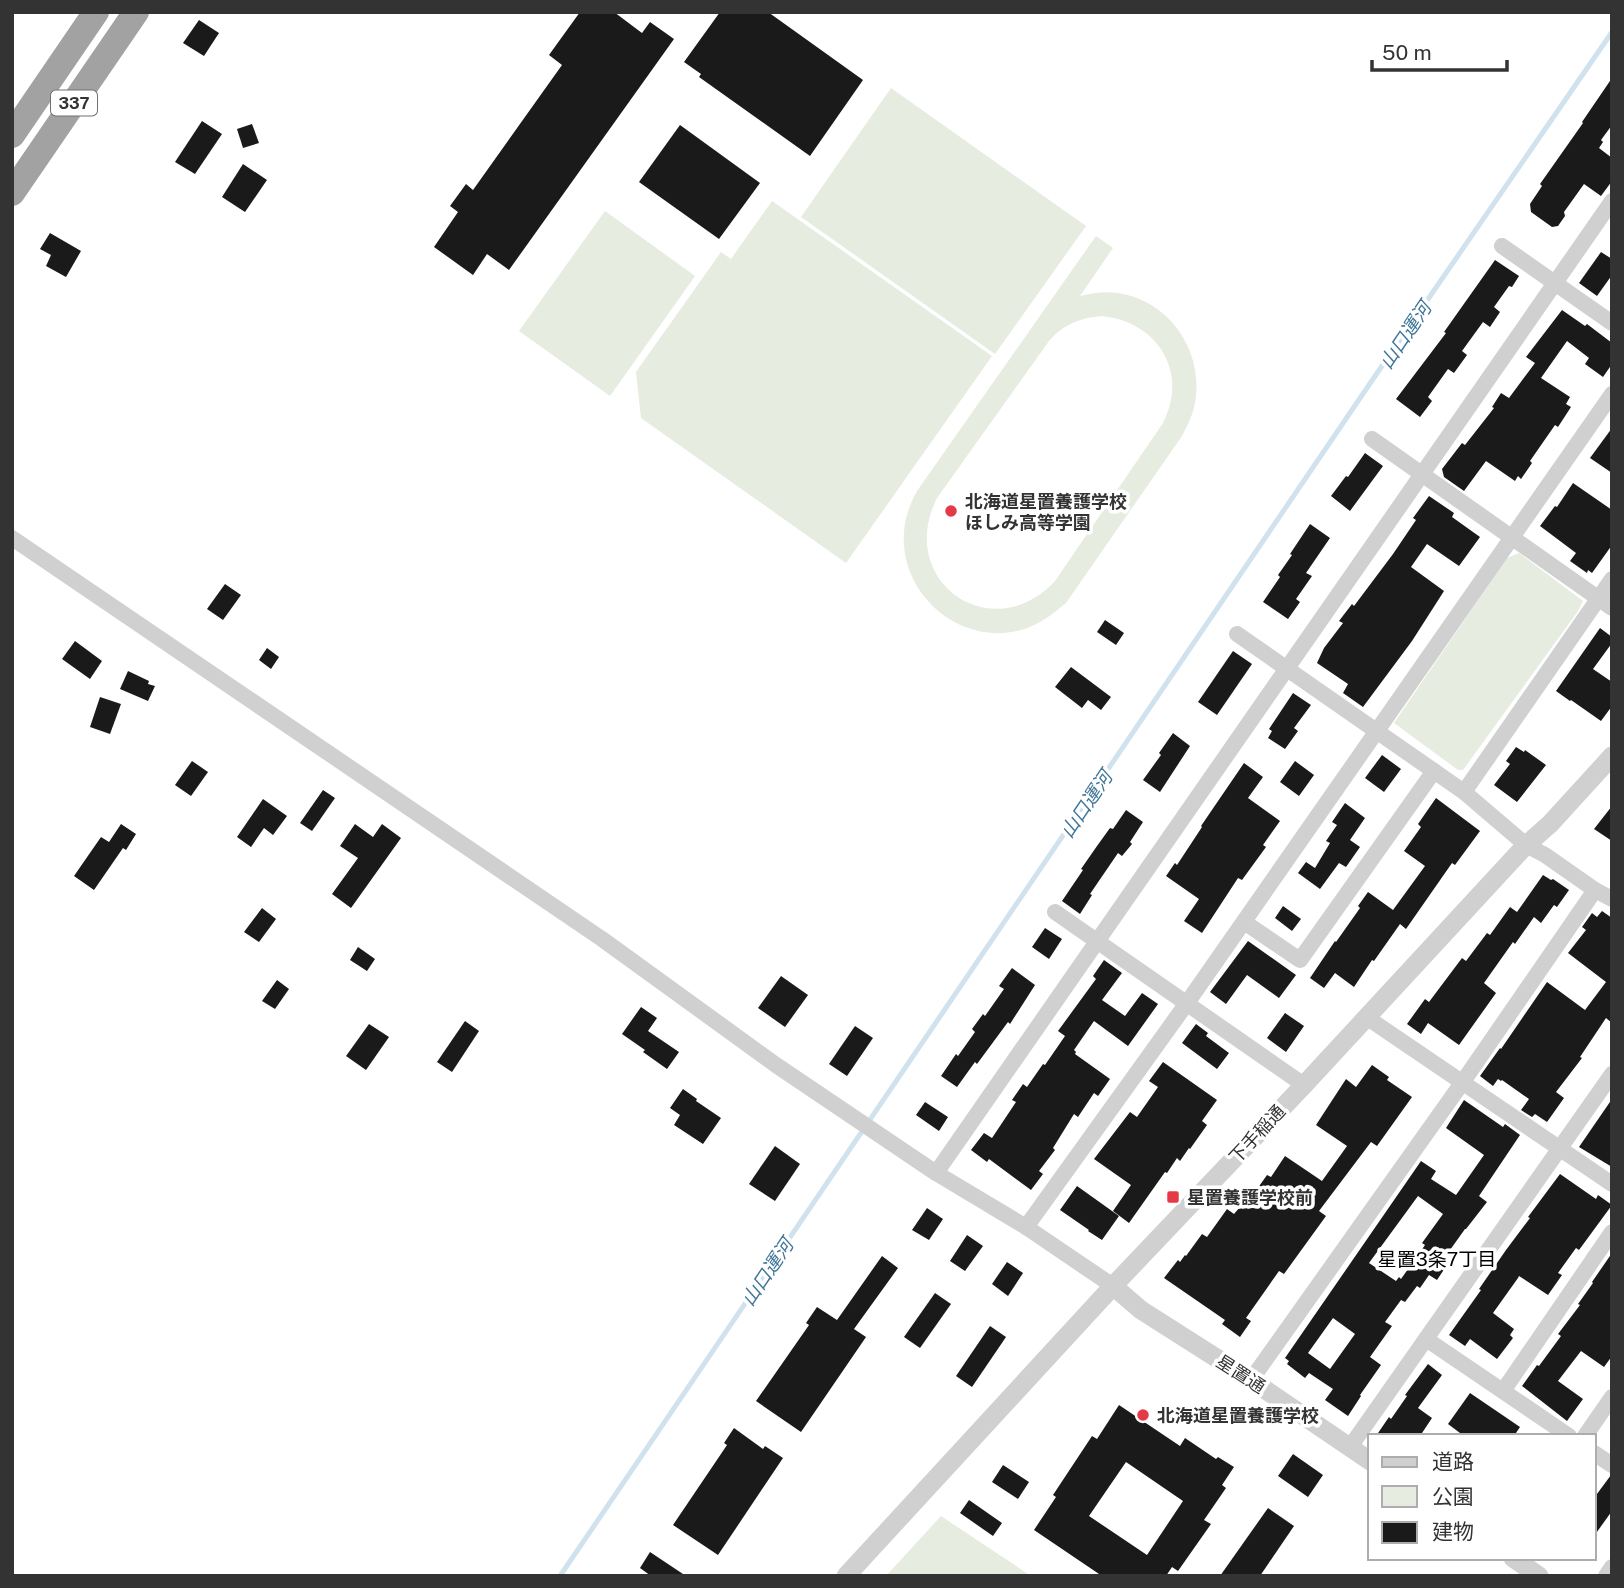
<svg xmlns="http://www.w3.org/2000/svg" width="1624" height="1588" font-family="'Public Sans','Noto Sans JP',sans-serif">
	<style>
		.green { fill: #e6ecdf; fill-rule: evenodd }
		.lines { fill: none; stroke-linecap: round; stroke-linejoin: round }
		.stream { stroke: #cfe2ee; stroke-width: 5 }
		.building { fill: #1a1a1a; fill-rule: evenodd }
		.minor { stroke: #d0d0d0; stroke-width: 16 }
		.tertiary { stroke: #d0d0d0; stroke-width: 19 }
		.trunk { stroke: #a2a2a2; stroke-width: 26 }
		.poi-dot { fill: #e63946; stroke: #fff; stroke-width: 2.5 }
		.labels { text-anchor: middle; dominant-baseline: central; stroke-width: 7; stroke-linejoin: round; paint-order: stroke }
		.shield { fill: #fff; stroke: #707070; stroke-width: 2 }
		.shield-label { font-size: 16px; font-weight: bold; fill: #333 }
		.poi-label { font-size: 18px; font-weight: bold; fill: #333; stroke: #fff; text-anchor: start }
		.street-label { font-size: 18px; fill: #333; stroke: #fff }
		.water-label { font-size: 19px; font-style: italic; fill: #3f7597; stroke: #fff }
		.neighbourhood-label { font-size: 19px; fill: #000; stroke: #fff }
	</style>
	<rect width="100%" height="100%" fill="#fff"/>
	<g class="green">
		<polygon points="891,88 1086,226 995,354 801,217"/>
		<polygon points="772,201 992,356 846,563 641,418 636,372 721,252 731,259"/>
		<polygon points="605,211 695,276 610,396 519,331"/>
		<path d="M1096 236 1113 248 1080 296C1093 293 1105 291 1118 293 1167 300 1201 347 1196 395 1195 410 1189 423 1182 436L1066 603C1055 612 1044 621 1030 627 967 652 899 598 904 532 905 517 910 504 917 491ZM1102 316C1158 322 1189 372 1163 423L1055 581C992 649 895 581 937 498L1049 341C1064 324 1080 318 1102 316Z"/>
		<polygon points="1519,553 1583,601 1578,611 1463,770 1458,770 1394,723 1507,558"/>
		<polygon points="941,1516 1031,1576 886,1576"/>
	</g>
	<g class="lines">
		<polyline class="stream" points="560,1576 1373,379 1612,32"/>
	</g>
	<g class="building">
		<polygon points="580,12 614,12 642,33 650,22 674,39 509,270 487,254 473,275 434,247 458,212 450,206 466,184 473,190 562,65 549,55"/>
		<polygon points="720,12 768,12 863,80 810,156 699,77 701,74 684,62"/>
		<polygon points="199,20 219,33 204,56 183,43"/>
		<polygon points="1612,78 1612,125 1601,140 1603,142 1599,148 1612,158 1612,181 1601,196 1584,184 1564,212 1565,216 1558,226 1552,227 1531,212 1530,204 1542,186 1540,184 1583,123 1582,122"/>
		<polygon points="202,121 222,134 195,174 175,162"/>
		<polygon points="252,124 259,143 243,148 237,129"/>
		<polygon points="680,125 760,183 719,239 639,182"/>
		<polygon points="243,164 267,180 245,212 222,197"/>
		<polygon points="50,233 81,251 66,277 46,266 51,255 40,249"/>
		<polygon points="1601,252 1612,259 1612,275 1597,296 1579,283"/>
		<polygon points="1495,260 1519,276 1512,287 1509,286 1494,307 1500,312 1490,327 1483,322 1462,351 1467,355 1454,373 1448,369 1428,397 1432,401 1420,417 1396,399 1446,333 1444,332"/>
		<polygon points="1562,310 1585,326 1587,324 1612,343 1612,364 1603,377 1585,364 1589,358 1567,341 1541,378 1570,397 1566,404 1571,407 1558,427 1555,425 1530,461 1532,463 1521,479 1518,476 1515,481 1486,461 1464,491 1444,477 1442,469 1462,443 1465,445 1494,408 1492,407 1501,393 1509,398 1535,363 1526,357"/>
		<polygon points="1612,428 1612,473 1590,458"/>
		<polygon points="1365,453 1383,466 1350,511 1331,496 1346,476 1348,477"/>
		<polygon points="1573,483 1612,510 1612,545 1592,573 1588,570 1587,573 1570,561 1576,553 1540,526 1555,506 1557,507"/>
		<polygon points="1429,496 1454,513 1452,517 1480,537 1459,566 1427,544 1411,567 1444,591 1412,641 1363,707 1343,693 1348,684 1317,663 1324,648 1343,623 1339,621 1352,604 1354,606 1393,554 1416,520 1413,518"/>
		<polygon points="1310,524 1330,538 1306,573 1312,576 1296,599 1300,602 1288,619 1263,602 1280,577 1278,575 1292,555 1290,554"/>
		<polygon points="225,584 241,595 223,620 207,609"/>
		<polygon points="1105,620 1124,633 1116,645 1097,632"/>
		<polygon points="1600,628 1612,637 1612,643 1593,669 1612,682 1612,706 1601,721 1571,700 1570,701 1556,691"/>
		<polygon points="75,641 102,661 90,679 62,659"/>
		<polygon points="267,648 279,657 271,669 259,660"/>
		<polygon points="1233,651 1252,664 1217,715 1198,702"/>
		<polygon points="1071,667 1111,697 1101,710 1088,700 1082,708 1055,687"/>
		<polygon points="128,671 149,681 148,684 155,686 148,701 120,689"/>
		<polygon points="1293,693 1311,705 1294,728 1298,731 1285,749 1268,738 1272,731 1269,729"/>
		<polygon points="100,697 121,704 110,734 90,727"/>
		<polygon points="1173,733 1190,746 1160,792 1143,780 1161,755 1159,753"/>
		<polygon points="1516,747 1524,752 1525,750 1546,765 1517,802 1494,785 1510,764 1506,761"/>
		<polygon points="1382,755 1401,769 1384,792 1365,778"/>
		<polygon points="192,761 208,772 191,796 175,785"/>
		<polygon points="1295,761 1314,775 1299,796 1280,782"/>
		<polygon points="1244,763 1263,777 1248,798 1280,821 1263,845 1266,847 1242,880 1238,878 1202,933 1184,921 1199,899 1166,876 1175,863 1177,865 1202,827 1201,826"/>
		<polygon points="323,790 335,798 312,831 300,823"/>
		<polygon points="1436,798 1480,831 1455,865 1452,863 1406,929 1400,924 1374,961 1372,960 1354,987 1335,973 1324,988 1310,978 1335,941 1336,942 1360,908 1358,906 1368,892 1393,910 1425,866 1404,851 1421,827 1418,824"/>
		<polygon points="263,799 287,816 273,835 264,828 251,847 237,837"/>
		<polygon points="1345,803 1365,818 1350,840 1360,847 1346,867 1339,863 1320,889 1298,873 1306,862 1315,868 1330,843 1326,841 1337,825 1332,822"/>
		<polygon points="1612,806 1612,841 1594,829"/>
		<polygon points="1126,810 1143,822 1130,842 1132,844 1122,856 1118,853 1090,894 1092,895 1080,914 1062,901 1083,870 1081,869 1097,846 1110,828 1113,829"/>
		<polygon points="121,824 136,834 126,850 123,848 94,890 74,876 101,837 109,842"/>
		<polygon points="355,824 373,837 382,824 401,838 351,908 332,894 358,858 340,846"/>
		<polygon points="1543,875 1551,880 1553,879 1569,890 1557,907 1554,905 1541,923 1534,917 1515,944 1513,942 1484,983 1496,993 1459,1045 1428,1023 1421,1034 1407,1024 1425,999 1429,1002 1462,958 1466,961 1487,933 1490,935 1510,907 1517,912"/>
		<polygon points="1283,906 1301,919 1292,931 1275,918"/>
		<polygon points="262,908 276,919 259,942 244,932"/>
		<polygon points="1602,911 1612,918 1612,1023 1606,1018 1580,1057 1582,1058 1556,1092 1564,1098 1547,1122 1535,1114 1532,1117 1521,1110 1529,1099 1502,1080 1501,1081 1498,1079 1493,1086 1480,1076 1500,1048 1501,1049 1547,982 1585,1010 1606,982 1568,953 1586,930 1582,927 1592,913 1597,917"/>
		<polygon points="1045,928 1062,939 1049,959 1032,947"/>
		<polygon points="1248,941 1296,975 1279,998 1247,975 1226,1004 1210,992"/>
		<polygon points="358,947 375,959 367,971 350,960"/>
		<polygon points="1104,960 1122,973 1102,1000 1125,1016 1142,993 1158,1004 1128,1046 1094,1021 1074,1050 1076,1052 1075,1054 1110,1079 1098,1096 1094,1093 1078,1117 1074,1114 1053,1148 1055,1150 1039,1171 1043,1174 1031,1190 989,1159 987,1162 971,1150 984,1133 992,1138 1016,1102 1012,1100 1023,1084 1027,1087 1043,1064 1045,1065 1065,1036 1058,1031 1096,979 1093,976"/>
		<polygon points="1012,968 1035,985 1010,1024 1008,1022 977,1064 975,1062 957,1087 941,1076 956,1054 958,1056 975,1032 972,1029 983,1014 985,1016 1004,989 999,986"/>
		<polygon points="781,976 808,995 785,1027 758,1008"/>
		<polygon points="277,980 289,989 275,1009 262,1001"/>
		<polygon points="641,1007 657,1018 648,1031 679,1052 667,1069 643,1052 645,1050 622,1034"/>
		<polygon points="1285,1013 1304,1026 1286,1052 1267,1038"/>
		<polygon points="465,1021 479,1031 452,1072 437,1062"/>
		<polygon points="369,1024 389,1037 366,1070 346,1056"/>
		<polygon points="1196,1024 1208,1033 1206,1036 1229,1053 1217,1069 1182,1043"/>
		<polygon points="855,1026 873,1038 847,1076 829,1064"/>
		<polygon points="1163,1062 1217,1100 1202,1121 1207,1125 1190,1149 1189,1148 1180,1161 1177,1158 1167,1173 1165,1172 1129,1223 1113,1211 1131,1185 1094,1159 1130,1112 1137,1117 1158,1087 1149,1081"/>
		<polygon points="1372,1065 1389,1077 1387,1080 1412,1097 1377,1146 1371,1142 1319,1211 1326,1216 1284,1274 1279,1271 1246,1318 1251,1321 1240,1337 1222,1324 1225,1320 1164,1278 1178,1260 1180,1262 1185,1255 1186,1256 1202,1234 1207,1237 1227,1209 1234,1214 1240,1207 1243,1209 1267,1175 1271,1177 1285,1156 1322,1181 1347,1146 1316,1125 1346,1079 1356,1087"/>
		<polygon points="683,1089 697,1099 696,1101 721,1118 703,1144 674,1125 680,1115 670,1108"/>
		<polygon points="1612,1099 1612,1167 1579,1147"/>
		<path d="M1464 1100 1503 1127 1505 1124 1520 1135 1479 1196 1487 1202 1466 1229H1465L1440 1264 1445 1268 1437 1280 1429 1275 1420 1288 1417 1286 1405 1302 1401 1300 1385 1322 1392 1326 1370 1357 1381 1365 1360 1395 1361 1396 1348 1416 1325 1400 1333 1389 1309 1373 1305 1378 1287 1364 1289 1361 1285 1358 1421 1161 1436 1171 1431 1179 1456 1195 1484 1155 1446 1128ZM1418 1196 1443 1214 1422 1243 1425 1245 1401 1279 1399 1277 1396 1281 1369 1263ZM1333 1318 1355 1334 1330 1369 1308 1353Z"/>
		<polygon points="925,1102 948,1117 939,1131 916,1115"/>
		<polygon points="775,1146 800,1164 775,1201 749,1184"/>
		<polygon points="1560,1174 1596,1199 1598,1195 1612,1205 1579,1250 1576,1248 1558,1273 1562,1275 1548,1295 1519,1276 1518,1278 1493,1313 1514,1329 1510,1335 1513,1338 1497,1359 1470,1339 1465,1346 1449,1335 1481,1290 1479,1289 1506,1250 1530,1218 1528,1217"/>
		<polygon points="1077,1186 1119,1216 1102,1240 1088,1231 1089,1230 1060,1210"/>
		<polygon points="927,1208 943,1219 929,1240 912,1230"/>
		<polygon points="967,1235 983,1246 965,1271 950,1261"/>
		<polygon points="1612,1253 1612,1356 1604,1367 1581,1351 1558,1381 1583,1399 1567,1421 1522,1386 1537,1365 1539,1366 1561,1336 1558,1334 1580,1305 1578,1304 1593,1283 1592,1282"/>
		<polygon points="882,1256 898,1268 854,1329 866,1337 801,1432 756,1401 809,1325 806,1323 817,1307 837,1320"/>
		<polygon points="1007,1262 1023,1273 1008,1296 992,1284"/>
		<polygon points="935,1293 951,1304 920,1348 904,1337"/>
		<polygon points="990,1326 1006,1337 972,1387 956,1376"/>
		<polygon points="1428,1364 1442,1375 1418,1408 1432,1418 1420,1436 1376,1436 1389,1417 1391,1419 1407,1396 1405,1395"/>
		<polygon points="1470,1393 1520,1427 1514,1436 1464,1436 1448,1424"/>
		<path d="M1119 1405 1180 1446 1185 1438 1216 1459 1218 1457 1234 1467 1222 1485 1226 1488 1204 1520 1211 1524 1178 1571 1172 1567 1166 1576H1102L1034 1530 1056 1497 1053 1495 1092 1436 1097 1439ZM1126 1462 1183 1501 1147 1555 1089 1516Z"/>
		<polygon points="734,1428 763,1449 765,1446 783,1458 718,1555 673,1525 727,1445 724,1443"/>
		<polygon points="1293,1454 1323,1475 1308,1497 1278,1476"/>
		<polygon points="1003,1465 1029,1482 1018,1499 992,1482"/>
		<polygon points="1611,1475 1612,1511 1594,1536 1594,1498"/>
		<polygon points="969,1500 1002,1523 993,1536 960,1513"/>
		<polygon points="1268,1508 1294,1526 1260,1576 1220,1576"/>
		<polygon points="650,1552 686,1576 651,1576 640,1568"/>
	</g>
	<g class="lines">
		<g class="minor">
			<polyline points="1502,246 1612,323"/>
			<polyline points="1372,439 1612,608"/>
			<polyline points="12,538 602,939 776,1065 936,1173 1026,1227 1113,1286"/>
			<polyline points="1237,634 1464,792 1526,845 1545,855 1595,890 1612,899"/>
			<polyline points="1464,792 1612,579"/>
			<polyline points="1055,912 1304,1085"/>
			<polyline points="1244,922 1300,960 1434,771"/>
			<polyline points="1366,1017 1612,1184"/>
			<polyline points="936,1173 1612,201"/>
			<polyline points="1026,1227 1187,1003 1612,394"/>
			<polyline points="1426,1339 1569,1436"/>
			<polyline points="1251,1380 1462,1083 1595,890"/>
			<polyline points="1503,1391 1612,1232"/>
			<polyline points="1585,1436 1612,1397"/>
			<polyline points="1350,1447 1612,1074"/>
			<polyline points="1594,1453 1612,1465"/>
			<polyline points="1606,1576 1612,1567"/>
		</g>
		<g class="tertiary">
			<polyline points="1113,1286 1141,1310 1251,1380 1370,1461"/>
			<polyline points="1513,1558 1539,1576"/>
			<polyline points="846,1576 1113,1286 1304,1085 1526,845 1550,824 1612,756"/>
		</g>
		<g class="trunk">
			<polyline points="12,135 96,12"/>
			<polyline points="12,193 136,12"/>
		</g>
	</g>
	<g class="poi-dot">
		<circle cx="951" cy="511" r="7"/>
		<rect x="1166" y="1190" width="14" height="14" rx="3.5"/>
		<circle cx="1143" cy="1415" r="7"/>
	</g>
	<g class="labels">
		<rect class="shield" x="51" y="90.5" width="46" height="25" rx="5"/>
		<g class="shield-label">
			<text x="74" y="103">337</text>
		</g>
		<g class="poi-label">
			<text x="965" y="501">北海道星置養護学校<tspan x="965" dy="21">ほしみ高等学園</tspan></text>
			<text x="1187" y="1197">星置養護学校前</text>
			<text x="1157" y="1415">北海道星置養護学校</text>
		</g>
		<g class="street-label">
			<text transform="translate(1257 1134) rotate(-47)">下手稲通</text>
			<text transform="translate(1241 1374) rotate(33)">星置通</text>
		</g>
		<g class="water-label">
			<text transform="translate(1405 335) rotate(-56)">山口運河</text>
			<text transform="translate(1086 804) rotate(-56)">山口運河</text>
			<text transform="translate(767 1272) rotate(-56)">山口運河</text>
		</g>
		<g class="neighbourhood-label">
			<text x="1437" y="1259">星置3条7丁目</text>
		</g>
	</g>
	<rect width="1624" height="1588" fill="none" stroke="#333333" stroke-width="28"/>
	<rect x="1368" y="1434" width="228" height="126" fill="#ffffff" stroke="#adadad" stroke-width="2"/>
	<rect x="1382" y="1457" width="35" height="10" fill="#d0d0d0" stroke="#adadad" stroke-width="2"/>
	<text x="1432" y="1469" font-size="21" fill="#333333">道路</text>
	<rect x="1382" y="1486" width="35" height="21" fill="#e6ecdf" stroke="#adadad" stroke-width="2"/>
	<text x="1432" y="1504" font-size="21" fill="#333333">公園</text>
	<rect x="1382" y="1522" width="35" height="21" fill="#1a1a1a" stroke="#adadad" stroke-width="2"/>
	<text x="1432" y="1539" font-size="21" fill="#333333">建物</text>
	<path d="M1372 60v10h135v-10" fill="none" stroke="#333333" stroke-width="3.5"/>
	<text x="1382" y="60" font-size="21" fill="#333333" stroke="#ffffff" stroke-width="5" paint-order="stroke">50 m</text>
</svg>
